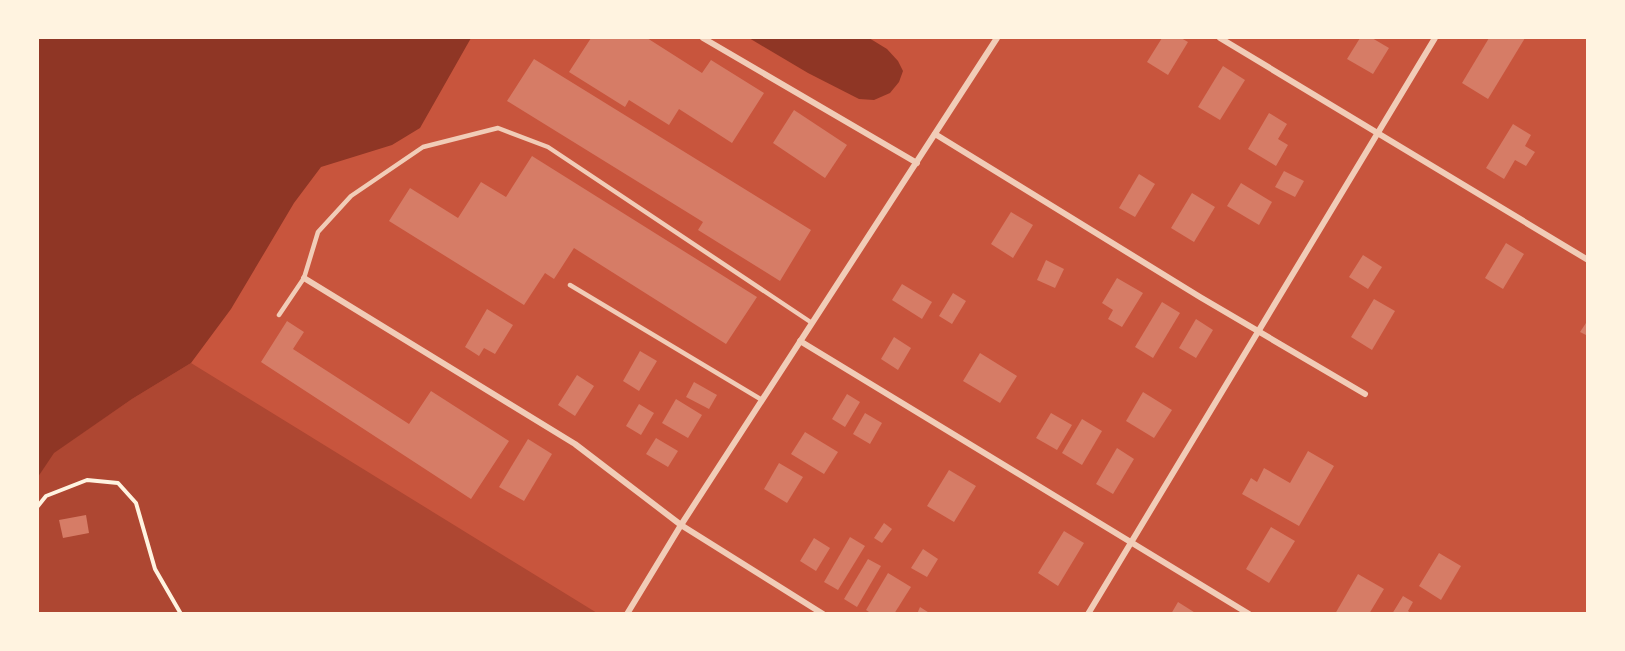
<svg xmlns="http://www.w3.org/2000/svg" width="1625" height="651" font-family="'DejaVu Sans',sans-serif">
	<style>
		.green { fill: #ae4732 }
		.water { fill: #8f3625 }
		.building { fill: #d67c66 }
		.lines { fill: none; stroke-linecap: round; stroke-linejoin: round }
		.path { stroke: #fff3e0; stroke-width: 4 }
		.service { stroke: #f1ccb7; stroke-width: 4.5 }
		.minor { stroke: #f1ccb7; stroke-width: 6 }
	</style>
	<rect width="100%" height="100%" fill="#c8553d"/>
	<polygon class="green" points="191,363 597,613 38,613 38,477 53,453 132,399"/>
	<g class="water">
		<polygon points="38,38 471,38 420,128 392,145 321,167 294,203 231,309 191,363 132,399 54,453 38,477"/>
		<polygon points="749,38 869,38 887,49 898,61 903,71 899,82 890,93 874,100 859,99 808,73"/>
	</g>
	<g class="building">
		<polygon points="591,38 647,38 702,73 711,60 764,93 732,143 679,109 669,125 629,100 625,107 569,72"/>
		<polygon points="1162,38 1181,38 1188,42 1168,75 1147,62"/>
		<polygon points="1360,38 1372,38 1389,48 1373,74 1347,59"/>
		<polygon points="1489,38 1525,38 1488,99 1462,83"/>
		<polygon points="534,59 811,230 780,281 698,230 703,222 507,101"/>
		<polygon points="1223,66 1245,80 1220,120 1198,107"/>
		<polygon points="794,110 847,145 825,178 773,143"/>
		<polygon points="1269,113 1287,124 1278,139 1288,145 1276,166 1248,149"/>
		<polygon points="1513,124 1531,135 1525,146 1535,152 1526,166 1515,160 1504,179 1486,168"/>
		<polygon points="532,156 757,297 726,344 574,248 554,279 545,273 524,305 389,221 410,188 458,218 481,182 506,197"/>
		<polygon points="1284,171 1304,181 1295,197 1275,187"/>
		<polygon points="1139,174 1155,184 1135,217 1119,208"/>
		<polygon points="1241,183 1272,202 1259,225 1227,206"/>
		<polygon points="1192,193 1215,207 1194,242 1171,228"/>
		<polygon points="1011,212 1033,225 1013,258 991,244"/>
		<polygon points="1506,243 1524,254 1503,289 1485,278"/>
		<polygon points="1363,255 1382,267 1368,289 1349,277"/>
		<polygon points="1046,260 1064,269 1055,288 1037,280"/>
		<polygon points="1117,278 1143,293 1122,327 1108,319 1113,310 1102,303"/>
		<polygon points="902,284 932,302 922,319 892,300"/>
		<polygon points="953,293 966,301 952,324 939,316"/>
		<polygon points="1374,299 1395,311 1372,350 1351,337"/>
		<polygon points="1162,302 1180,313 1153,358 1135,347"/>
		<polygon points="487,309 513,325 495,354 484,348 479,356 465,347"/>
		<polygon points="1196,319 1213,330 1196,358 1179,348"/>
		<polygon points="1588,320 1588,336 1580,332"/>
		<polygon points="287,321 304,332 293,349 409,424 431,391 509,441 471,499 261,362"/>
		<polygon points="894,337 911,348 898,370 881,359"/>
		<polygon points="640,351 657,361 639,391 623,381"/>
		<polygon points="980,353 1017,376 1000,403 963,381"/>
		<polygon points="577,375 594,386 575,416 558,405"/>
		<polygon points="694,382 717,395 709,409 686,397"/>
		<polygon points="1143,392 1172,410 1154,438 1126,421"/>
		<polygon points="847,394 860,402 845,427 832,419"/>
		<polygon points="676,399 702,415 688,438 662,423"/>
		<polygon points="639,404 654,413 641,435 626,426"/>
		<polygon points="865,413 882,423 870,444 853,434"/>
		<polygon points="1051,413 1072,425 1057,450 1036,438"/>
		<polygon points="1082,419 1102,431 1082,465 1062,453"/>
		<polygon points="805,432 838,452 824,474 791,454"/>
		<polygon points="656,438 678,451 668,467 646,454"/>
		<polygon points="528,439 552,454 524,501 499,487"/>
		<polygon points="1117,448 1134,459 1113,494 1096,484"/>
		<polygon points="1308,451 1334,466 1299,526 1242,494 1251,478 1257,482 1264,468 1290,483"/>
		<polygon points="779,463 803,477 787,503 764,489"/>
		<polygon points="949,470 976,486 954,522 927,506"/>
		<polygon points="86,515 89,533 63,538 59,520"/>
		<polygon points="884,523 892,529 882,543 874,538"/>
		<polygon points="1271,527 1295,541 1269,583 1246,569"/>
		<polygon points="1064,531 1084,543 1058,586 1038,573"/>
		<polygon points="850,537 865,546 838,590 824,582"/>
		<polygon points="814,538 830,548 816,571 800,561"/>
		<polygon points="923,549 938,559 927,577 911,568"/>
		<polygon points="1439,553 1461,566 1441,600 1419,586"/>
		<polygon points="868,559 881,566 857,607 844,599"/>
		<polygon points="888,573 911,587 894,614 872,614 866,610"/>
		<polygon points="1358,574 1384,589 1369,614 1335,614"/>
		<polygon points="1403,596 1413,602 1408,611 1412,614 1392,614"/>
		<polygon points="1178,602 1197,614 1171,614"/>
		<polygon points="920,607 931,614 917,614"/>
	</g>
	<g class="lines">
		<polyline class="path" points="38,506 46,496 87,480 118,483 136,503 155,569 181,614"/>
		<g class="service">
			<polyline points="570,285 762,400"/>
			<polyline points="279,315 304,278 318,232 351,196 423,147 498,128 548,147 812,323"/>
		</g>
		<g class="minor">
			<polyline points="703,38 917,163"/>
			<polyline points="1220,38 1588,260"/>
			<polyline points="935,134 1200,297 1365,394"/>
			<polyline points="304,278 575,444 681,525 823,614"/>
			<polyline points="800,341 1249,614"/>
			<polyline points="627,614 681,525 997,38"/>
			<polyline points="1088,614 1435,38"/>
		</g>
	</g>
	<rect width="1625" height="651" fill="none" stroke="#fff3e0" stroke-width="78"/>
</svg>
